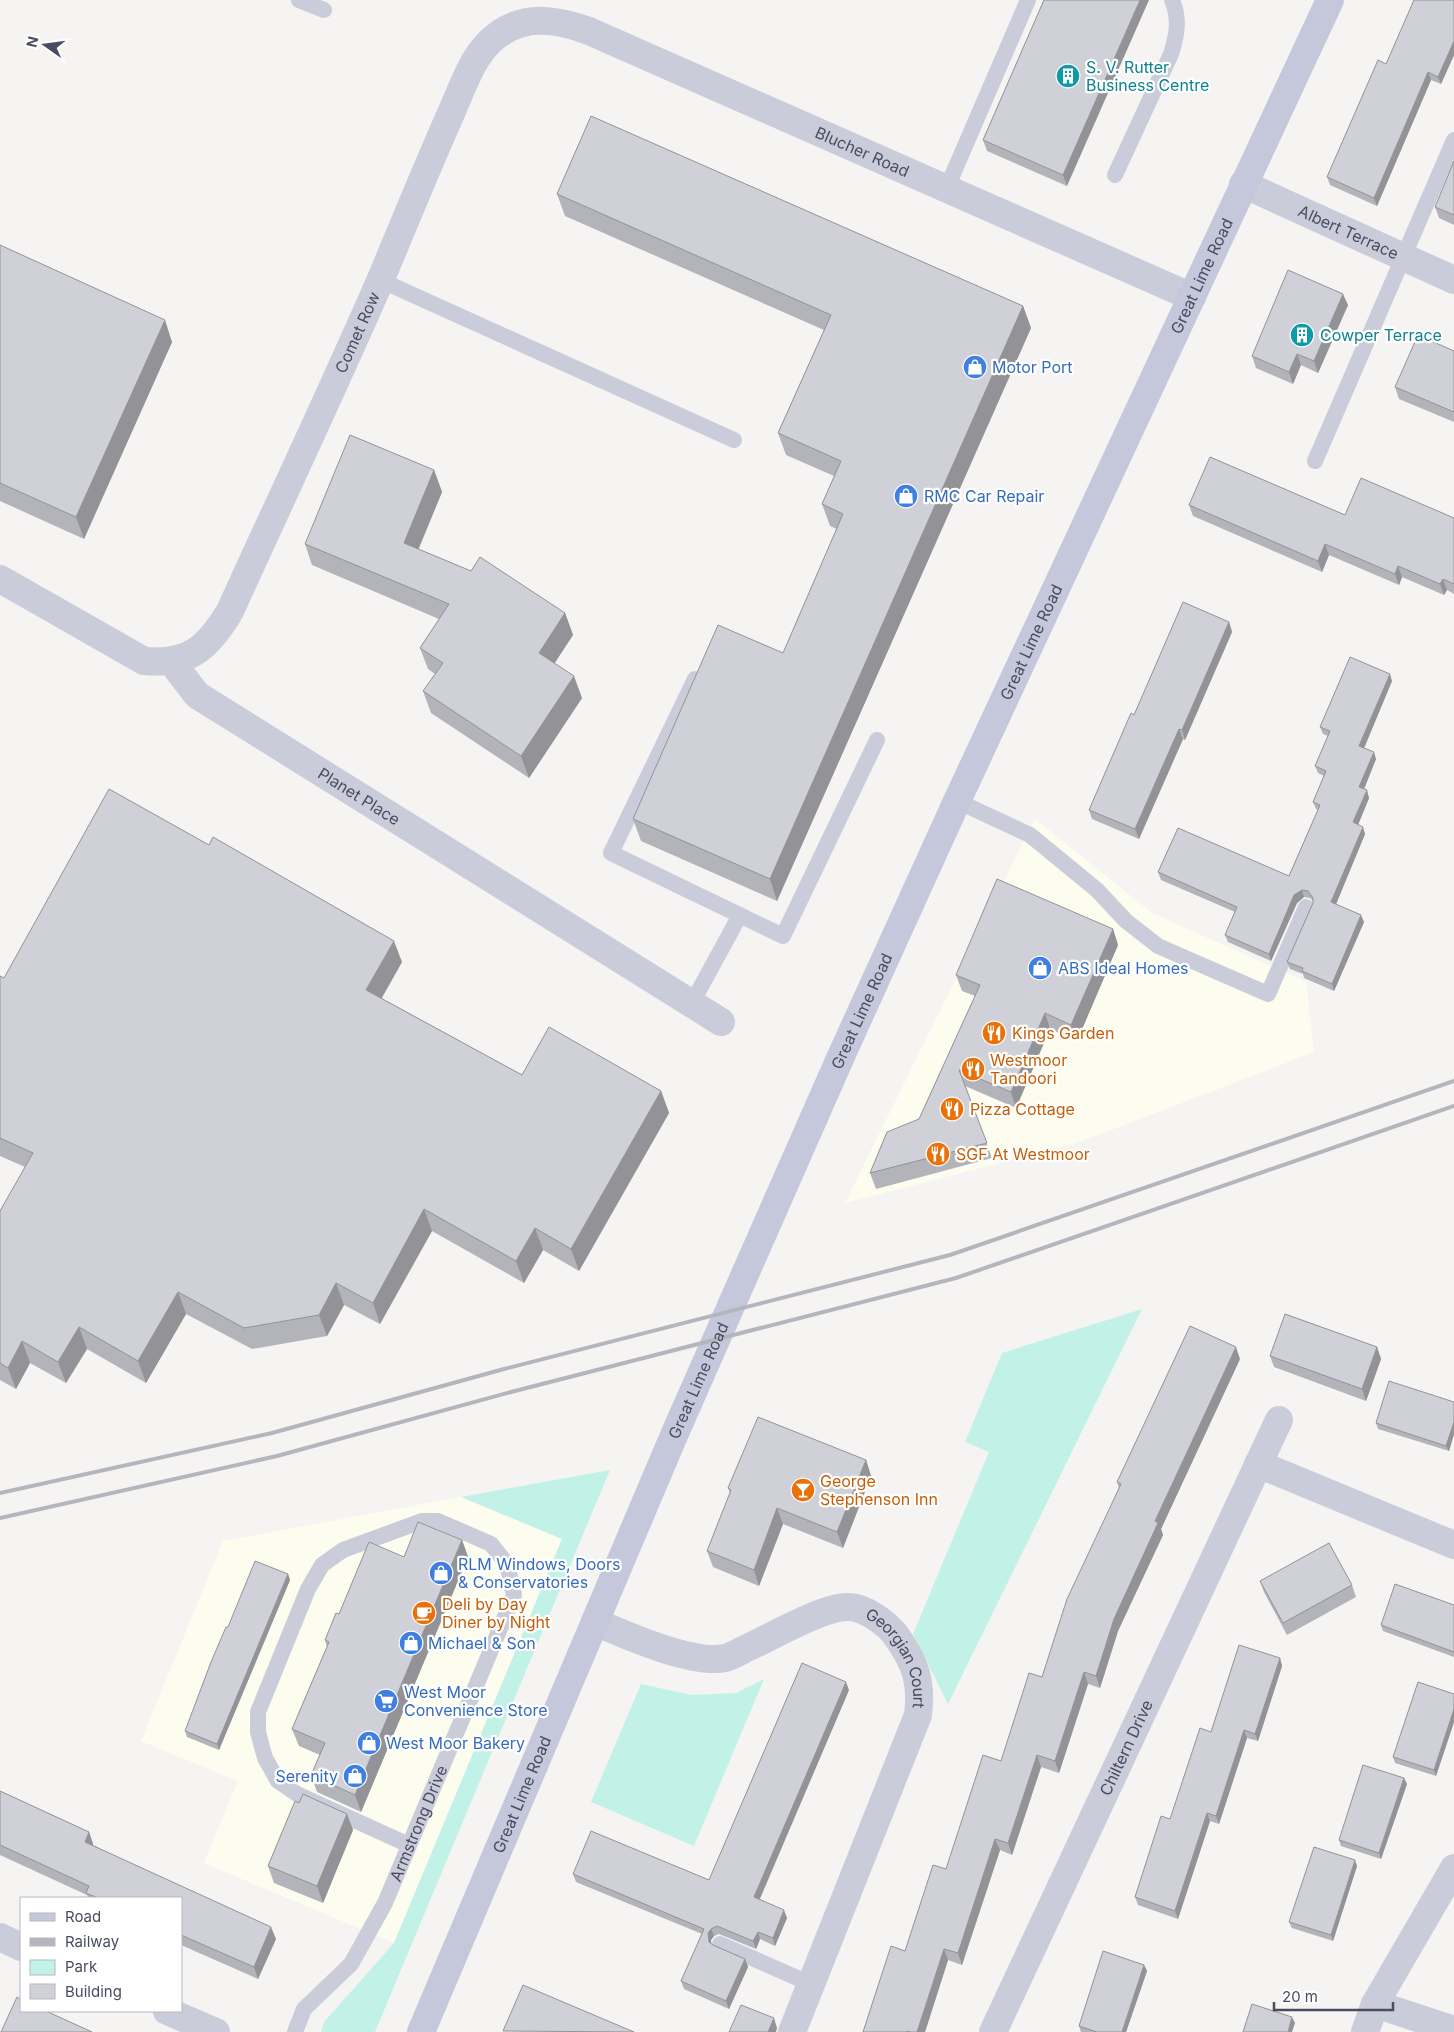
<svg xmlns="http://www.w3.org/2000/svg" width="1454" height="2032" font-family="Inter,sans-serif">
	<style>
		.commercial { fill: #fcfdee }
		.green { fill: #c2f2e7 }
		.lines { fill: none; stroke-linecap: round; stroke-linejoin: round }
		.lane { stroke: #caccda; stroke-width: 16 }
		.street { stroke: #caccda; stroke-width: 28 }
		.secondary { stroke: #c5c8db; stroke-width: 28 }
		.rail { stroke: #b5b5bd; stroke-width: 4 }
		.wall { fill: #b3b4ba }
		.shaded-wall { fill: #929297 }
		.building { fill: #d0d1d8; stroke: #929297 }
		.labels { text-anchor: middle; dominant-baseline: central; stroke-width: 4.5; stroke-linejoin: round; paint-order: stroke }
		.culture-label { font-size: 16px; fill: #0d838f; stroke: #fff; text-anchor: start }
		.street-label { font-size: 16px; fill: #494d61; stroke: #fff }
		.shop-label { font-size: 16px; fill: #366cbe; stroke: #fff; text-anchor: start }
		.food-label { font-size: 16px; fill: #c56008; stroke: #fff; text-anchor: start }
	</style>
	<rect width="100%" height="100%" fill="#f5f4f3"/>
	<g class="commercial">
		<polygon points="1035,819 1152,913 1306,982 1314,1052 1077,1143 845,1203"/>
		<polygon points="461,1497 563,1538 394,1943 204,1863 238,1781 141,1741 223,1541"/>
	</g>
	<g class="green">
		<polygon points="1142,1309 948,1704 913,1634 989,1452 965,1442 1002,1353"/>
		<polygon points="610,1470 375,2032 321,2032 324,2022 394,1943 562,1539 461,1497"/>
		<polygon points="764,1679 694,1846 591,1802 641,1684 692,1695 736,1693"/>
	</g>
	<g class="lines">
		<g class="lane">
			<polyline points="299,0 324,10"/>
			<path d="M1115 175 1171 54C1177 35 1180 19 1172 0"/>
			<polyline points="946,190 1028,0"/>
			<polyline points="380,280 734,440"/>
			<polyline points="1315,461 1454,140"/>
			<polyline points="695,679 611,853 783,936 877,740"/>
			<polyline points="957,801 1030,835 1097,890 1126,921 1158,946 1268,994 1306,907"/>
			<polyline points="692,1003 740,915"/>
			<polyline points="720,1944 811,1984"/>
			<path id="s1" d="M295 2032 304 2009 351 1964 385 1903 514 1595 507 1564 491 1544 438 1521H422L343 1550 322 1565 308 1589 258 1712V1732L265 1758 278 1781 297 1794 409 1845"/>
		</g>
		<g class="street">
			<path id="s2" d="M1243 184 1454 280"/>
			<path id="s3" d="M0 579 144 661C189 665 208 648 230 611 280 501 332 391 380 281 404 224 427 167 452 111 464 84 474 51 499 34 527 14 559 20 589 31L1192 297"/>
			<path id="s4" d="M171 661 197 695 721 1022"/>
			<polyline points="1258,1464 1454,1545"/>
			<path id="s5" d="M595 1622C625 1635 693 1665 725 1658 733 1656 742 1650 749 1647 773 1636 823 1607 847 1607 864 1606 888 1624 897 1637 916 1664 922 1683 918 1715L792 2032"/>
			<polyline points="0,1937 21,1947"/>
			<polyline points="1375,2004 1454,2030"/>
			<polyline points="167,2011 216,2032"/>
			<path id="s6" d="M993 2032 1279 1420"/>
			<polyline points="1365,2032 1375,2004 1454,1868"/>
		</g>
		<path class="secondary" id="s7" d="M421 2032 675 1433 842 1054 957 801 1330 0"/>
		<g class="rail">
			<polyline points="0,1493 272,1433 504,1369 950,1255 1454,1081"/>
			<polyline points="0,1518 277,1456 511,1392 956,1278 1454,1106"/>
		</g>
	</g>
	<g class="wall">
		<polygon points="1044,0 1067,186 987,151 983,140"/>
		<polygon points="1454,0 1454,55 1441,84 1431,80 1377,206 1330,185 1327,177 1386,64"/>
		<polygon points="1454,161 1454,225 1439,218 1435,207"/>
		<polygon points="557,194 1023,306 1031,328 777,901 641,841 633,819 783,653 837,529 830,526 822,504 834,476 786,455 778,433 824,330 565,216"/>
		<polygon points="0,245 172,342 84,539 0,501"/>
		<polygon points="1348,305 1318,373 1301,365 1293,384 1256,368 1252,356"/>
		<polygon points="1454,351 1454,422 1399,399 1395,387"/>
		<polygon points="434,470 442,492 418,549 565,613 573,635 554,663 582,698 529,778 431,713 423,691 435,674 428,669 420,648 439,619 312,565 305,544"/>
		<polygon points="1189,505 1345,515 1454,518 1454,594 1447,590 1444,595 1402,577 1399,585 1329,555 1322,572 1193,516"/>
		<polygon points="1229,622 1232,632 1185,740 1183,739 1139,839 1092,819 1089,810 1134,715"/>
		<polygon points="1392,681 1364,748 1376,759 1364,789 1369,798 1358,824 1365,834 1336,904 1364,922 1334,991 1304,978 1303,974 1290,969 1287,962 1313,903 1313,901 1310,898 1304,897 1297,903 1271,961 1228,942 1225,935 1235,912 1161,880 1158,872 1289,876 1318,810 1316,809 1313,802 1324,776 1318,773 1315,766 1328,736 1323,734 1320,727"/>
		<polygon points="1113,929 1118,945 1077,1041 1050,1029 1016,1108 965,1086 992,1158 876,1189 870,1173 919,1119 975,996 962,991 956,975"/>
		<polygon points="402,962 381,998 522,1075 661,1091 669,1113 579,1271 543,1250 524,1283 432,1231 380,1324 344,1305 327,1336 252,1349 186,1314 146,1383 87,1349 66,1383 30,1363 16,1389 0,1380 0,1211 25,1167 0,1156 0,976 4,978"/>
		<polygon points="1377,1347 1381,1359 1366,1401 1274,1367 1270,1356"/>
		<polygon points="1240,1359 1161,1529 1163,1535 1118,1631 1100,1688 1088,1684 1059,1773 1041,1767 1012,1855 1000,1850 962,1965 948,1960 925,2032 863,2032 905,1951 1001,1761 1042,1677 1119,1488 1117,1482"/>
		<polygon points="1454,1402 1454,1434 1449,1451 1378,1429 1376,1423"/>
		<polygon points="866,1460 871,1476 843,1548 783,1524 759,1586 713,1567 707,1551 730,1493 728,1488"/>
		<polygon points="462,1540 468,1557 361,1812 317,1792 311,1775 320,1755 299,1746 292,1729 327,1647 325,1640 339,1614"/>
		<polygon points="288,1574 290,1580 219,1750 187,1737 185,1731"/>
		<polygon points="1260,1581 1352,1585 1356,1597 1287,1635 1264,1592"/>
		<polygon points="1454,1605 1454,1657 1383,1631 1381,1625"/>
		<polygon points="1280,1658 1282,1666 1258,1741 1247,1738 1219,1824 1210,1821 1178,1919 1138,1905 1135,1897 1211,1732"/>
		<polygon points="849,1690 760,1899 787,1918 775,1946 760,1939 756,1949 719,1934 714,1936 711,1940 711,1944 713,1945 745,1959 748,1967 729,2009 684,1989 681,1981 702,1934 576,1882 573,1874 709,1880"/>
		<polygon points="1454,1694 1454,1722 1436,1776 1395,1763 1393,1757"/>
		<polygon points="1404,1778 1407,1784 1381,1859 1341,1846 1339,1840"/>
		<polygon points="0,1791 89,1832 93,1844 93,1845 276,1939 258,1979 181,1945 181,1898 88,1898 87,1895 0,1855"/>
		<polygon points="299,1803 347,1814 353,1830 323,1903 274,1883 268,1866"/>
		<polygon points="1357,1866 1333,1941 1292,1928 1289,1922"/>
		<polygon points="1144,1965 1147,1971 1126,2032 1081,2032 1079,2026"/>
	</g>
	<g class="shaded-wall">
		<polygon points="1140,0 1149,0 1067,186 1063,175"/>
		<polygon points="1454,41 1454,55 1441,84 1438,77"/>
		<polygon points="1428,72 1431,80 1377,206 1374,198"/>
		<polygon points="1343,294 1348,305 1318,373 1314,361"/>
		<polygon points="1023,306 1031,328 777,901 770,879"/>
		<polygon points="165,320 172,342 84,539 76,517"/>
		<polygon points="1297,354 1301,365 1293,384 1289,372"/>
		<polygon points="434,470 442,492 412,565 404,543"/>
		<polygon points="1325,544 1329,555 1322,572 1318,561"/>
		<polygon points="1398,566 1402,577 1399,585 1395,574"/>
		<polygon points="1443,579 1447,590 1444,595 1440,584"/>
		<polygon points="565,613 573,635 547,675 539,653"/>
		<polygon points="1229,622 1232,632 1185,740 1182,730"/>
		<polygon points="1390,674 1392,681 1362,753 1359,746"/>
		<polygon points="574,676 582,698 529,778 521,756"/>
		<polygon points="1179,729 1183,739 1139,839 1135,829"/>
		<polygon points="1374,752 1376,759 1362,794 1359,787"/>
		<polygon points="1367,790 1369,798 1356,830 1353,822"/>
		<polygon points="1363,827 1365,834 1334,909 1331,902"/>
		<polygon points="1302,890 1304,897 1297,903 1271,961 1269,954 1294,895"/>
		<polygon points="1361,915 1364,922 1334,991 1332,984"/>
		<polygon points="1113,929 1118,945 1077,1041 1071,1025"/>
		<polygon points="394,941 402,962 374,1012 366,990"/>
		<polygon points="1045,1013 1050,1029 1016,1108 1011,1092"/>
		<polygon points="661,1091 669,1113 579,1271 571,1249"/>
		<polygon points="424,1209 432,1231 380,1324 373,1303"/>
		<polygon points="535,1228 543,1250 524,1283 516,1261"/>
		<polygon points="336,1283 344,1305 327,1336 319,1315"/>
		<polygon points="178,1292 186,1314 146,1383 138,1361"/>
		<polygon points="79,1327 87,1349 66,1383 58,1362"/>
		<polygon points="22,1341 30,1363 16,1389 8,1368"/>
		<polygon points="1236,1347 1240,1359 1161,1529 1163,1535 1118,1631 1100,1688 1096,1676 1114,1619 1155,1521"/>
		<polygon points="1377,1347 1381,1359 1366,1401 1362,1389"/>
		<polygon points="1454,1422 1454,1434 1449,1451 1446,1446"/>
		<polygon points="866,1460 871,1476 843,1548 837,1532"/>
		<polygon points="777,1508 783,1524 759,1586 754,1570"/>
		<polygon points="462,1540 468,1557 361,1812 355,1795"/>
		<polygon points="288,1574 290,1580 219,1750 217,1744"/>
		<polygon points="1280,1658 1282,1666 1258,1741 1255,1734"/>
		<polygon points="1084,1672 1088,1684 1059,1773 1055,1761"/>
		<polygon points="846,1682 849,1690 757,1905 754,1897"/>
		<polygon points="1454,1709 1454,1722 1436,1776 1434,1770"/>
		<polygon points="1244,1730 1247,1738 1219,1824 1216,1816"/>
		<polygon points="1037,1755 1041,1767 1012,1855 1008,1843"/>
		<polygon points="1404,1778 1407,1784 1381,1859 1379,1853"/>
		<polygon points="1207,1813 1210,1821 1178,1919 1175,1911"/>
		<polygon points="347,1814 353,1830 323,1903 317,1886"/>
		<polygon points="89,1832 93,1844 89,1853 85,1842"/>
		<polygon points="995,1839 1000,1850 962,1965 958,1953"/>
		<polygon points="1355,1860 1357,1866 1333,1941 1331,1935"/>
		<polygon points="784,1910 787,1918 775,1946 773,1938"/>
		<polygon points="271,1927 276,1939 258,1979 254,1967"/>
		<polygon points="711,1929 714,1936 711,1940 712,1949 709,1942 708,1933"/>
		<polygon points="758,1932 760,1939 756,1949 753,1941"/>
		<polygon points="944,1949 948,1960 925,2032 917,2032"/>
		<polygon points="745,1959 748,1967 729,2009 726,2001"/>
		<polygon points="1144,1965 1147,1971 1126,2032 1122,2032"/>
		<polygon points="1292,2017 1295,2023 1292,2032 1288,2032"/>
		<polygon points="774,2018 777,2028 776,2032 768,2032"/>
	</g>
	<g class="building">
		<polygon points="1044,0 1140,0 1063,175 983,140"/>
		<polygon points="1414,0 1454,0 1454,41 1438,77 1428,72 1374,198 1327,177 1378,60 1386,64"/>
		<polygon points="591,116 1023,306 770,879 633,819 718,625 783,653 843,514 822,504 841,461 778,433 831,315 557,194"/>
		<polygon points="1454,161 1454,215 1435,207"/>
		<polygon points="0,245 165,320 76,517 0,483"/>
		<polygon points="1288,270 1343,294 1314,361 1297,354 1289,372 1252,356"/>
		<polygon points="1418,335 1454,351 1454,412 1395,387"/>
		<polygon points="350,435 434,470 404,543 471,571 480,557 565,613 539,653 574,676 521,756 423,691 443,663 420,648 449,604 305,544"/>
		<polygon points="1210,457 1345,515 1361,478 1454,518 1454,584 1443,579 1440,584 1398,566 1395,574 1325,544 1318,561 1189,505"/>
		<polygon points="1183,602 1229,622 1182,730 1179,729 1135,829 1089,810 1131,713 1134,715"/>
		<polygon points="1350,657 1390,674 1359,746 1374,752 1359,787 1367,790 1353,822 1363,827 1331,902 1361,915 1332,984 1302,971 1303,968 1287,962 1313,903 1313,898 1308,891 1302,890 1294,895 1269,954 1225,935 1237,907 1158,872 1178,828 1289,876 1320,805 1313,802 1326,771 1315,766 1330,731 1320,727"/>
		<polygon points="109,789 209,845 213,837 394,941 366,990 522,1075 549,1027 661,1091 571,1249 535,1228 516,1261 424,1209 373,1303 336,1283 319,1315 244,1328 178,1292 138,1361 79,1327 58,1362 22,1341 8,1368 0,1363 0,1211 33,1153 0,1138 0,976 4,978"/>
		<polygon points="997,879 1113,929 1071,1025 1045,1013 1011,1092 959,1070 987,1143 870,1173 887,1132 919,1119 980,985 956,975"/>
		<polygon points="1285,1314 1377,1347 1362,1389 1270,1356"/>
		<polygon points="1190,1326 1236,1347 1155,1521 1158,1523 1114,1619 1096,1676 1084,1672 1055,1761 1037,1755 1008,1843 995,1839 958,1953 944,1949 917,2032 910,2032 907,2031 907,2032 863,2032 891,1946 905,1951 933,1865 946,1869 983,1755 1001,1761 1029,1673 1042,1677 1067,1599 1121,1484 1117,1482"/>
		<polygon points="1389,1381 1454,1402 1454,1422 1446,1446 1376,1423"/>
		<polygon points="758,1417 866,1460 837,1532 777,1508 754,1570 707,1551 731,1490 728,1488"/>
		<polygon points="418,1522 462,1540 355,1795 311,1775 325,1743 292,1729 329,1642 325,1640 336,1613 339,1614 369,1542 404,1557"/>
		<polygon points="1329,1543 1352,1585 1283,1623 1260,1581"/>
		<polygon points="255,1561 288,1574 217,1744 185,1731 211,1662 226,1627 228,1627"/>
		<polygon points="1395,1584 1454,1605 1454,1652 1381,1625"/>
		<polygon points="1239,1645 1280,1658 1255,1734 1244,1730 1216,1816 1207,1813 1175,1911 1135,1897 1161,1816 1170,1819 1200,1728 1211,1732"/>
		<polygon points="802,1663 846,1682 754,1897 784,1910 773,1938 758,1932 753,1941 717,1926 711,1929 708,1933 709,1942 713,1945 745,1959 726,2001 681,1981 704,1929 573,1874 591,1831 709,1880"/>
		<polygon points="1418,1682 1454,1694 1454,1709 1434,1770 1393,1757"/>
		<polygon points="1363,1765 1404,1778 1379,1853 1339,1840"/>
		<polygon points="0,1791 89,1832 85,1842 271,1927 254,1967 181,1935 181,1898 98,1898 86,1893 89,1886 0,1845"/>
		<polygon points="303,1794 347,1814 317,1886 268,1866 295,1801 299,1803"/>
		<polygon points="1314,1847 1355,1860 1331,1935 1289,1922"/>
		<polygon points="1103,1951 1144,1965 1122,2032 1097,2032 1079,2026"/>
		<polygon points="523,1985 634,2032 503,2031"/>
		<polygon points="17,1997 21,2000 21,2011 46,2011 92,2032 1,2032"/>
		<polygon points="1252,2004 1292,2017 1288,2032 1243,2032"/>
		<polygon points="741,2005 774,2018 768,2032 729,2032"/>
	</g>
	<defs>
		<g id="building-disc" transform="scale(1.25)"><circle r="9.5" fill="#0f9aa8" stroke="#fff"/><path d="M-4-6H4V6H1V3H-1V6H-4ZM-2.5-4.3h1.7v1.8h-1.7ZM.8-4.3h1.7v1.8H.8ZM-2.5-1h1.7V.8h-1.7ZM.8-1h1.7V.8H.8Z" fill="#fff"/></g>
		<g id="shop-disc" transform="scale(1.25)"><circle r="9.5" fill="#3f7fe0" stroke="#fff"/><path d="M-5-2.5h2.3a2.7 3.5 0 0 1 5.4 0H5L5.5 6h-11ZM-1.5-2.5h3a1.5 2.3 0 0 0-3 0Z" fill="#fff"/></g>
		<g id="restaurant-disc" transform="scale(1.25)"><circle r="9.5" fill="#e8710a" stroke="#fff"/><path d="M-5-6h1v4h1v-4h1v4h1v-4h1v5L-1.5 .5V6h-2V.5L-5-1ZM5-6V6H3V1.5H1.5Q1.5-4 5-6Z" fill="#fff"/></g>
		<g id="bar-disc" transform="scale(1.25)"><circle r="9.5" fill="#e8710a" stroke="#fff"/><path d="M-6-5H6L.8 .8V4.5H3.5V6h-7V4.5H-.8V.8Z" fill="#fff"/></g>
		<g id="cafe-disc" transform="scale(1.25)"><circle r="9.5" fill="#e8710a" stroke="#fff"/><path d="M-5.5-4.5H6V0H3Q3 3.5 0 3.5H-2.5Q-5.5 3.5-5.5 0ZM3-3.2v2h1.7v-2ZM-6 4.5H4V6H-6Z" fill="#fff"/></g>
		<g id="supermarket-disc" transform="scale(1.25)"><circle r="9.5" fill="#3f7fe0" stroke="#fff"/><path d="M-6-5.5h2.5l.6 2H6L4.5 2H-2.5L-4.4-4H-6ZM-1.5 3.2a1.3 1.3 0 1 0 .1 0ZM3 3.2a1.3 1.3 0 1 0 .1 0Z" fill="#fff"/></g>
	</defs>
	<g fill-rule="evenodd">
		<use href="#building-disc" x="1068" y="76"/>
		<use href="#building-disc" x="1302" y="335"/>
		<use href="#shop-disc" x="975" y="367"/>
		<use href="#shop-disc" x="906" y="496"/>
		<use href="#shop-disc" x="1040" y="968"/>
		<use href="#restaurant-disc" x="994" y="1033"/>
		<use href="#restaurant-disc" x="973" y="1069"/>
		<use href="#restaurant-disc" x="952" y="1109"/>
		<use href="#restaurant-disc" x="938" y="1154"/>
		<use href="#bar-disc" x="803" y="1490"/>
		<use href="#shop-disc" x="441" y="1573"/>
		<use href="#cafe-disc" x="424" y="1613"/>
		<use href="#shop-disc" x="411" y="1643"/>
		<use href="#supermarket-disc" x="386" y="1701"/>
		<use href="#shop-disc" x="369" y="1743"/>
		<use href="#shop-disc" x="355" y="1776"/>
	</g>
	<g class="labels">
		<g class="culture-label">
			<text x="1086" y="67">S. V. Rutter<tspan x="1086" dy="18">Business Centre</tspan></text>
			<text x="1320" y="335">Cowper Terrace</text>
		</g>
		<g class="street-label">
			<text stroke="none"><textPath href="#s3" startOffset="1304">Blucher Road</textPath></text>
			<text stroke="none"><textPath href="#s2" startOffset="116">Albert Terrace</textPath></text>
			<text stroke="none"><textPath href="#s7" startOffset="1922">Great Lime Road</textPath></text>
			<text stroke="none"><textPath href="#s3" startOffset="579">Comet Row</textPath></text>
			<text stroke="none"><textPath href="#s7" startOffset="1518">Great Lime Road</textPath></text>
			<text stroke="none"><textPath href="#s4" startOffset="234">Planet Place</textPath></text>
			<text stroke="none"><textPath href="#s7" startOffset="1112">Great Lime Road</textPath></text>
			<text stroke="none"><textPath href="#s7" startOffset="708">Great Lime Road</textPath></text>
			<text stroke="none"><textPath href="#s5" startOffset="348">Georgian Court</textPath></text>
			<text stroke="none"><textPath href="#s6" startOffset="314">Chiltern Drive</textPath></text>
			<text stroke="none"><textPath href="#s7" startOffset="258">Great Lime Road</textPath></text>
			<text stroke="none"><textPath href="#s1" startOffset="246">Armstrong Drive</textPath></text>
		</g>
		<g class="shop-label">
			<text x="992" y="367">Motor Port</text>
			<text x="924" y="496">RMC Car Repair</text>
			<text x="1058" y="968">ABS Ideal Homes</text>
			<text x="458" y="1564">RLM Windows, Doors<tspan x="458" dy="18">&amp; Conservatories</tspan></text>
			<text x="428" y="1643">Michael &amp; Son</text>
			<text x="404" y="1692">West Moor<tspan x="404" dy="18">Convenience Store</tspan></text>
			<text x="386" y="1743">West Moor Bakery</text>
			<text x="338" y="1776" text-anchor="end">Serenity</text>
		</g>
		<g class="food-label">
			<text x="1012" y="1033">Kings Garden</text>
			<text x="990" y="1060">Westmoor<tspan x="990" dy="18">Tandoori</tspan></text>
			<text x="970" y="1109">Pizza Cottage</text>
			<text x="956" y="1154">SGF At Westmoor</text>
			<text x="820" y="1481">George<tspan x="820" dy="18">Stephenson Inn</tspan></text>
			<text x="442" y="1604">Deli by Day<tspan x="442" dy="18">Diner by Night</tspan></text>
		</g>
	</g>
	<rect x="20" y="1897" width="162" height="115" fill="#ffffff" stroke="#b6b8c0"/>
	<rect x="30" y="1913" width="25" height="8" fill="#c5c8db" stroke="#b6b8c0"/>
	<text x="65" y="1922" font-size="15" fill="#494d61">Road</text>
	<rect x="30" y="1938" width="25" height="8" fill="#b5b5bd" stroke="#b6b8c0"/>
	<text x="65" y="1947" font-size="15" fill="#494d61">Railway</text>
	<rect x="30" y="1960" width="25" height="15" fill="#c2f2e7" stroke="#b6b8c0"/>
	<text x="65" y="1972" font-size="15" fill="#494d61">Park</text>
	<rect x="30" y="1984" width="25" height="15" fill="#d0d1d8" stroke="#b6b8c0"/>
	<text x="65" y="1997" font-size="15" fill="#494d61">Building</text>
	<g transform="translate(45 45) rotate(284)" stroke="#ffffff" stroke-width="4" paint-order="stroke">
	<path d="M0-4L9 19L0 12L-9 19Z" fill="#494d61"/>
	<text y="-8" font-size="14" font-weight="bold" text-anchor="middle" fill="#494d61">N</text>
	</g>
	<path d="M1274 2002v8h119v-8" fill="none" stroke="#494d61" stroke-width="2.5"/>
	<text x="1282" y="2002" font-size="15" fill="#494d61" stroke="#ffffff" stroke-width="4" paint-order="stroke">20 m</text>
</svg>
